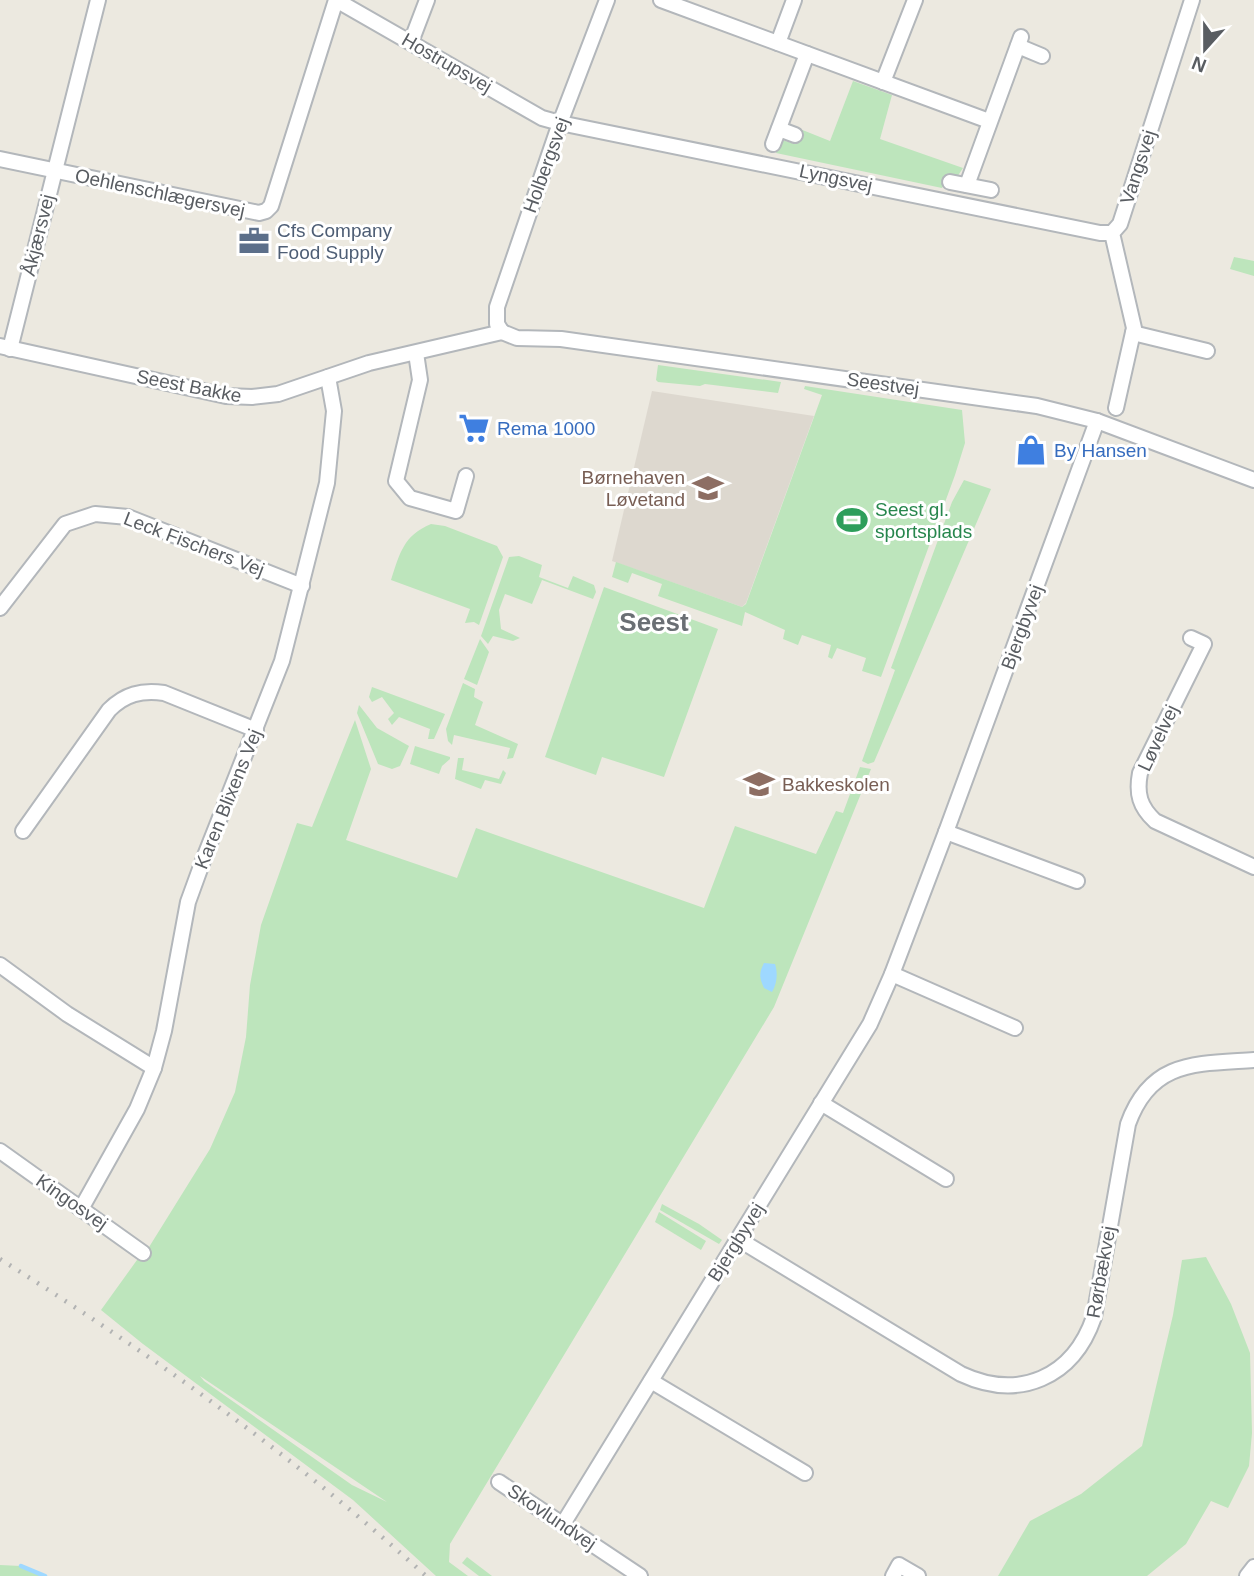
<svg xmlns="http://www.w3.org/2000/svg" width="1254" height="1576" font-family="Arial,sans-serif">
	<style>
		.education { fill: #ddd8cf }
		.green { fill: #bde5bc; fill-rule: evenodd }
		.water { fill: #9ed8ff }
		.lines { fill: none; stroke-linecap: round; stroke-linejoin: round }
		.stream { stroke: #9ed8ff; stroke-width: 4.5 }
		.minor-casing { stroke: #b3b7bb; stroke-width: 18 }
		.minor { stroke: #fff; stroke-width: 14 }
		.rail { stroke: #b2b3b3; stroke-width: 4.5; stroke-dasharray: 2 9; stroke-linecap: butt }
		.labels { text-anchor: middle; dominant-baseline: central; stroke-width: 6; stroke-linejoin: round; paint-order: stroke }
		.street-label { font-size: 19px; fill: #595d62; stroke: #fff }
		.service-label { font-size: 19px; fill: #4e5e75; stroke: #fff; text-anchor: start }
		.shop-label { font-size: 19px; fill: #366cbe; stroke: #fff; text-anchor: start }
		.education-label { font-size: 19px; fill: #785e54; stroke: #fff; text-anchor: end }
		.leisure-label { font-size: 19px; fill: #27864d; stroke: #fff; text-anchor: start }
		.district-label { font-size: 26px; font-weight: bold; fill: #6a6f74; stroke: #fff }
	</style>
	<rect width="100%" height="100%" fill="#ece9e0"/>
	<polygon class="education" points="652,391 814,416 746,603 742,607 612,561"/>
	<g class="green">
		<polygon points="853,81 892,95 880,139 963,168 957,177 947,174 942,188 776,153 782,140 795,144 800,129 830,141"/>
		<polygon points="1234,257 1254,261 1254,276 1230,269"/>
		<polygon points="658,365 781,382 778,393 705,384 700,386 658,382 656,380"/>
		<polygon points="805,386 962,410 965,443 955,475 881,677 862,671 866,658 837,648 832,659 828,657 831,645 802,635 798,645 783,639 785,630 745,612 742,626 658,596 662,584 632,573 628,583 612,577 616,562 742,607 746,604 822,395 804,389"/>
		<polygon points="964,480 991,489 874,762 868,764 862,761 895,670 891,668 952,502"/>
		<path d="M431 524 445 526 497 546 503 557 479 625 474 622 465 623 470 609 391 580C400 553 403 536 431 524Z"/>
		<polygon points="519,556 542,565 539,577 568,588 573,576 594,585 596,592 593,599 542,580 532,604 505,594 499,610 501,629 520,638 513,641 493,636 488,644 481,636 509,557"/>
		<polygon points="604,587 718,629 664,777 602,757 596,775 545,757"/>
		<polygon points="480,639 489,652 477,685 464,679"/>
		<polygon points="463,683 475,689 474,697 483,702 475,725 518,744 513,758 507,759 510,748 454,735 452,745 448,741 446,729"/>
		<polygon points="372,687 445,714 434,739 428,739 430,729 399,717 392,725 388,719 394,713 382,697 372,702 369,697"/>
		<polygon points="359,705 377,728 409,746 400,766 392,769 378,764 357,713"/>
		<path d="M355 720 371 769 346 840 457 878 476 828 704 908 735 826 816 854 836 811 843 813 860 767 871 769 774 1007 450 1544 449 1562 468 1576H436L353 1500 143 1344 101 1310 137 1260H141L210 1149 235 1092 246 1037 250 985 261 925 297 823 312 827ZM200 1376 387 1502 352 1485 204 1381Z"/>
		<polygon points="415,746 450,757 450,759 442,766 439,774 410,764"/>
		<polygon points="458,758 464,758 462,770 499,779 503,770 506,773 501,784 485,780 481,789 455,779"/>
		<polygon points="662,1204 699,1224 722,1240 719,1244 660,1210"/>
		<polygon points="659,1212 706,1241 701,1250 655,1222"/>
		<polygon points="1206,1257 1231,1304 1250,1353 1252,1433 1249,1466 1228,1508 1211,1501 1186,1544 1147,1576 998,1576 1030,1521 1081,1494 1142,1446 1173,1315 1182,1260"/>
		<polygon points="467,1557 492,1576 479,1576 462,1563"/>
		<polygon points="0,1565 21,1566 45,1576 0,1576"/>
	</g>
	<path class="water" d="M764 963 775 964C778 973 777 984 772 992L764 988C759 977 759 973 764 963Z"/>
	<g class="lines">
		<polyline class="stream" points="21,1566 45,1576"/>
		<g class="minor-casing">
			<g id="minor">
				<polyline points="336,0 542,118 560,123 1100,233 1112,233"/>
				<polyline points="661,0 989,121"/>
				<polyline points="411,42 427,0"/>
				<polyline points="778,43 794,0"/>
				<polyline points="1018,46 1042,56"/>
				<polyline points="883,82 915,0"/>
				<polyline points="779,129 795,135"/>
				<polyline points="773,144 807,54"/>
				<polyline points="0,159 259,213 266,211 271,206 336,0"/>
				<polyline points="950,182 991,190"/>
				<polyline points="967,185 1021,37"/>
				<polyline points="502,332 517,338 561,339 1037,406 1097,421 1254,480"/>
				<polyline points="502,332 497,324 497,307 560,123 607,0"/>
				<polyline points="1133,333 1207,351"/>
				<polyline points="0,346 226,396 252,397 278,394 369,363 502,332"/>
				<polyline points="10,349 98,0"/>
				<polyline points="416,353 420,380 396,481 410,498 456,511 466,476"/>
				<polyline points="1116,408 1134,328 1112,233 1120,224 1192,0"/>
				<polyline points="0,608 65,524 95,514 128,517 302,586"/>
				<path d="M1191 638 1204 644 1140 773C1136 794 1140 807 1155 821L1254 867"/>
				<path d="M23 831 109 710C125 694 141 690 164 693L256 730"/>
				<polyline points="946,832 1077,881"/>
				<polyline points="0,965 67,1014 154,1068"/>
				<polyline points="892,974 1015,1028"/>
				<polyline points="821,1103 946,1179"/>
				<polyline points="0,1151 143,1253"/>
				<polyline points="81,1209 137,1109 154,1068 164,1031 188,902 204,858 282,661 327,483 334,411 328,377"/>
				<path d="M738 1239 961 1374C1019 1401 1073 1378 1094 1317L1128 1124C1151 1060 1196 1064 1254 1060"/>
				<polyline points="651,1381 805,1473"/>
				<polyline points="499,1482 640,1576"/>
				<polyline points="563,1524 870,1024 892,974 946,832 1097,421"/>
				<polyline points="893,1576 899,1565 918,1576"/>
				<polyline points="1247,1576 1254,1567"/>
			</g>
		</g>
		<use href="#minor" class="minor"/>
		<path class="rail" d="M0 1259C152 1355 293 1455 426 1576"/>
	</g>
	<defs>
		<g id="office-bare" transform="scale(2.415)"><path d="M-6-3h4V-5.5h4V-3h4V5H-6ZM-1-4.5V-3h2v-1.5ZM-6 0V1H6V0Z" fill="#5c6f8a" stroke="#fff" stroke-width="2.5" paint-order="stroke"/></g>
		<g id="supermarket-bare" transform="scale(2.415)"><path d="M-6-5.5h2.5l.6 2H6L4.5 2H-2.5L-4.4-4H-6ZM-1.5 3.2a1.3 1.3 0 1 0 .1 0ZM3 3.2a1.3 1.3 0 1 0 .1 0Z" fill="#3f7fe0" stroke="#fff" stroke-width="2.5" paint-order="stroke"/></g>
		<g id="shop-bare" transform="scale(2.415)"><path d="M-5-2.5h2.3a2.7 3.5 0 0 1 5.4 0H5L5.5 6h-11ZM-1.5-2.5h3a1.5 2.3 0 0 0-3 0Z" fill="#3f7fe0" stroke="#fff" stroke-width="2.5" paint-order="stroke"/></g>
		<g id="school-bare" transform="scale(2.415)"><path d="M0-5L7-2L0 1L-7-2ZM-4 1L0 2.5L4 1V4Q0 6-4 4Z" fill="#8d6e63" stroke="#fff" stroke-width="2.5" paint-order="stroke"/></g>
		<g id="stadium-bare" transform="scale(2.415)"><path d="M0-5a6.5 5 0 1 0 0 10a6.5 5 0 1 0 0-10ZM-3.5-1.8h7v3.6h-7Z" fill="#2e9e5b" stroke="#fff" stroke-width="2.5" paint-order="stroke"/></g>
	</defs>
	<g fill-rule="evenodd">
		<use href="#office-bare" x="254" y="241"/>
		<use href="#supermarket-bare" x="474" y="428"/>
		<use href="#shop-bare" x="1031" y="450"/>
		<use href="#school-bare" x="708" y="488"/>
		<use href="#stadium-bare" x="852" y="520"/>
		<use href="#school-bare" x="759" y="784"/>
	</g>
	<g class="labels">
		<g class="street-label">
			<text transform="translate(447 63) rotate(30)">Hostrupsvej</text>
			<text transform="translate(546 165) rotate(-70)">Holbergsvej</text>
			<text transform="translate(1138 167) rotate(-72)">Vangsvej</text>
			<text transform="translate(836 178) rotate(12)">Lyngsvej</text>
			<text transform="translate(160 193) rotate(12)">Oehlenschlægersvej</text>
			<text transform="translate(38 235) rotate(-76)">Åkjærsvej</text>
			<text transform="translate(883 384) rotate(8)">Seestvej</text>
			<text transform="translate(189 386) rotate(11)">Seest Bakke</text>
			<text transform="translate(194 544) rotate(21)">Leck Fischers Vej</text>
			<text transform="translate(1022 627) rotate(-70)">Bjergbyvej</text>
			<text transform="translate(1158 738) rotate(-65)">Løvelvej</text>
			<text transform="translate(228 799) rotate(-68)">Karen Blixens Vej</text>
			<text transform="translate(72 1202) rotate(35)">Kingosvej</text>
			<text transform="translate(736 1242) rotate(-58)">Bjergbyvej</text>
			<text transform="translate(1101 1272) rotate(-80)">Rørbækvej</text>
			<text transform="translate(552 1517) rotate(34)">Skovlundvej</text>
		</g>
		<g class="service-label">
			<text x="277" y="230">Cfs Company<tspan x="277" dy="22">Food Supply</tspan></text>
		</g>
		<g class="shop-label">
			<text x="497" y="428">Rema 1000</text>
			<text x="1054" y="450">By Hansen</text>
		</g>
		<g class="education-label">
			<text x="685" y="477">Børnehaven<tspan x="685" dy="22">Løvetand</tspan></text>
			<text x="782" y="784" text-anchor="start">Bakkeskolen</text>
		</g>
		<g class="leisure-label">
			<text x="875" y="509">Seest gl.<tspan x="875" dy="22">sportsplads</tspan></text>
		</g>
		<g class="district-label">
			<text x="654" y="622">Seest</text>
		</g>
	</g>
	<g transform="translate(1205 49) rotate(201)" stroke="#ffffff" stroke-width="5" paint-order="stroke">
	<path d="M0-5L12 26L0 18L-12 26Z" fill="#595d62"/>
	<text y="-10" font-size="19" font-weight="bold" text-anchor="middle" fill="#595d62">N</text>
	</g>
</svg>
